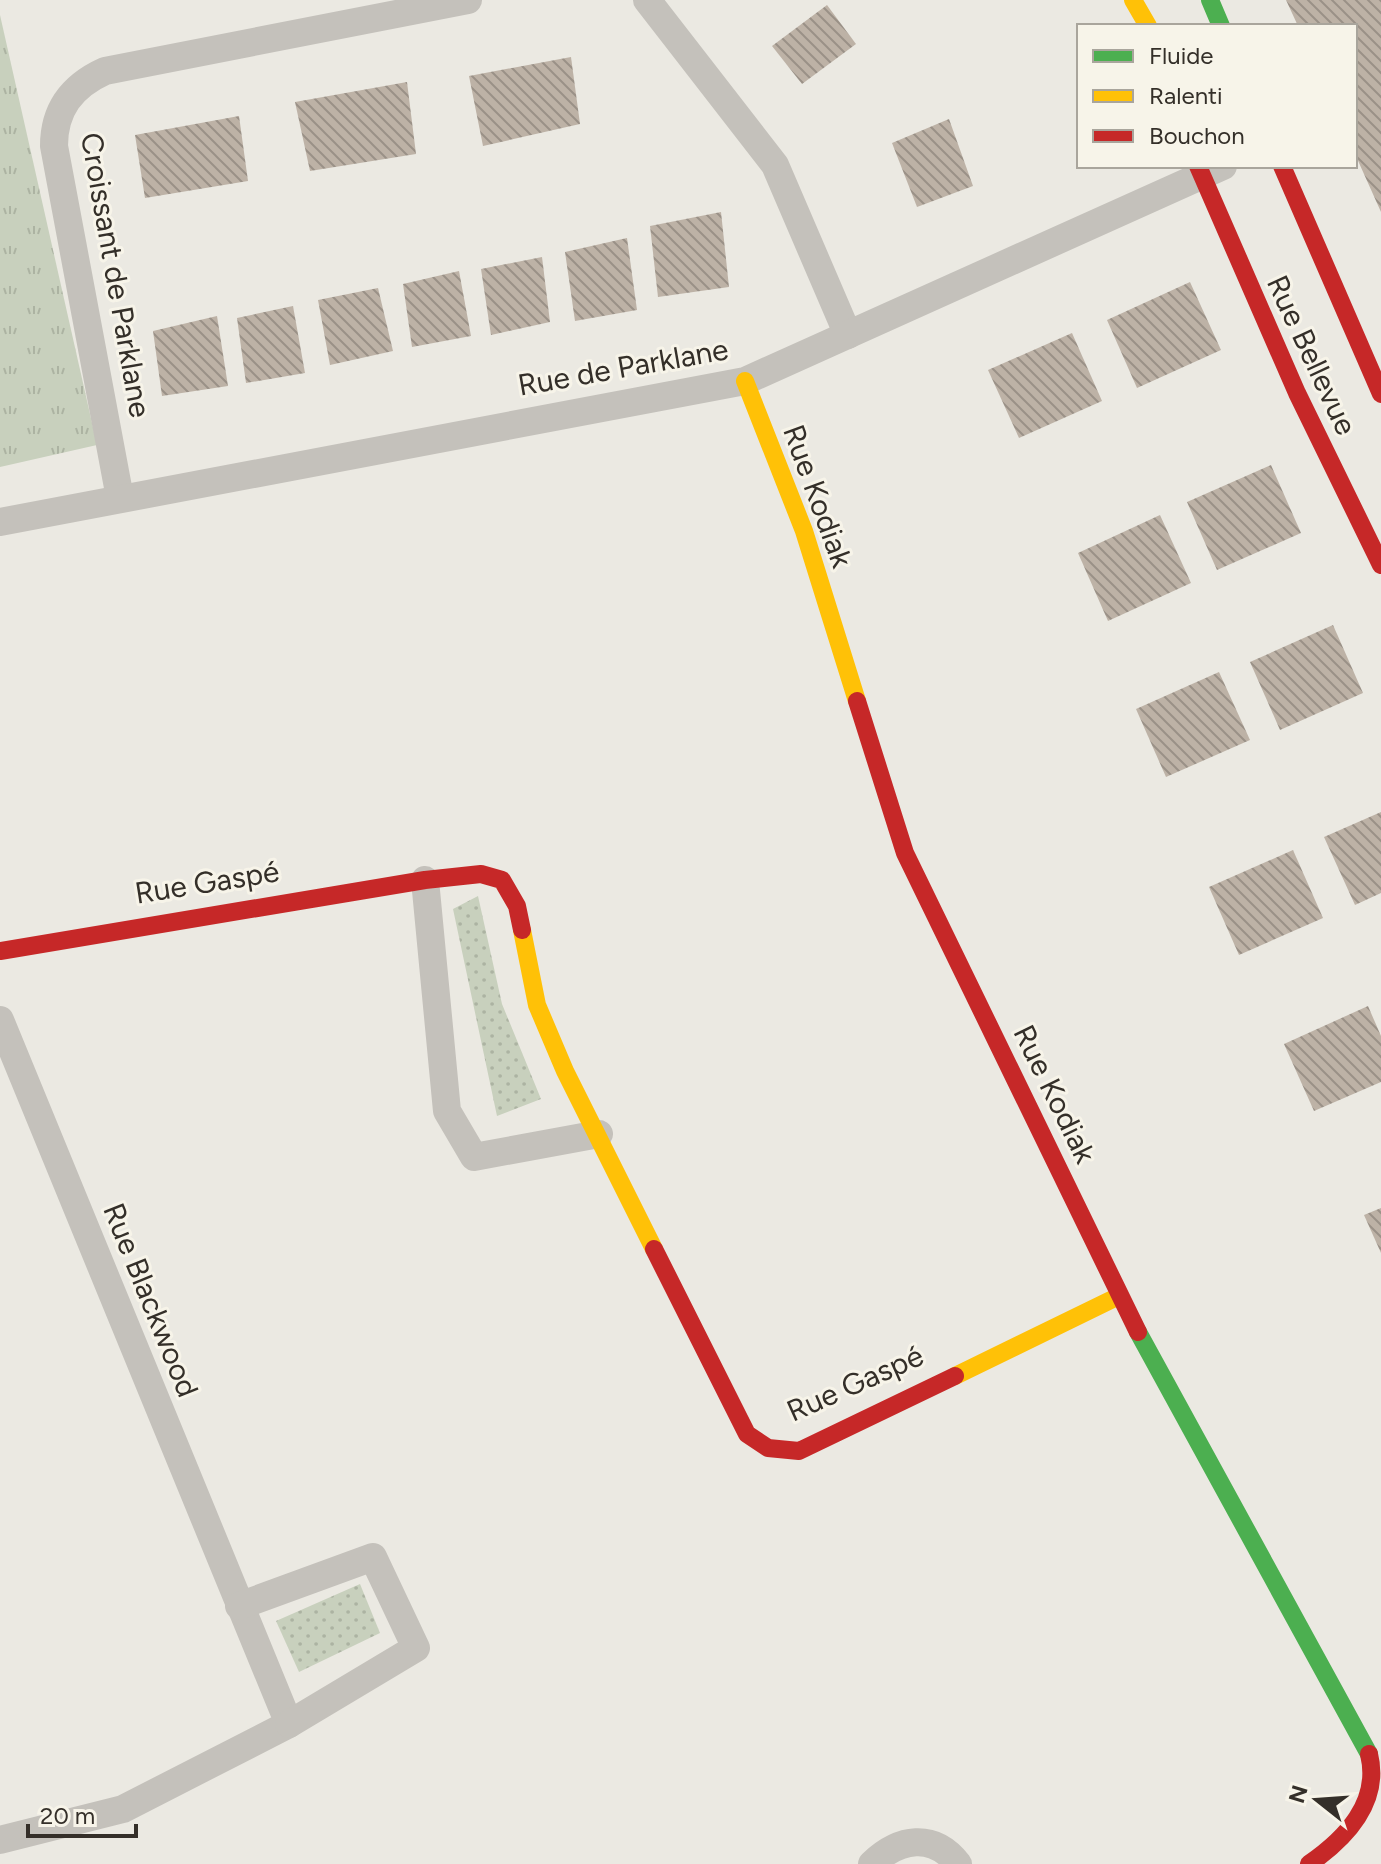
<svg xmlns="http://www.w3.org/2000/svg" width="1381" height="1864" font-family="Figtree,sans-serif">
	<style>
		.grass { fill: url(#grass-dots) }
		.park { fill: url(#park-tufts) }
		.building { fill: url(#building-back-hatch) }
		.lines { fill: none; stroke-linecap: round; stroke-linejoin: round }
		.street { stroke: #c4c1bb; stroke-width: 28 }
		.fast { stroke: #4caf50; stroke-width: 18 }
		.slow { stroke: #ffc107; stroke-width: 18 }
		.jam { stroke: #c62828; stroke-width: 18 }
		.labels { text-anchor: middle; dominant-baseline: central; stroke-width: 6; stroke-linejoin: round; paint-order: stroke }
		.street-label { font-size: 30px; fill: #342f29; stroke: #f7f4e9 }
	</style>
	<defs>
		<pattern id="grass-dots" width="8" height="8" patternUnits="userSpaceOnUse" patternTransform="scale(2)"><rect width="8" height="8" fill="#c8d0bd"/><path d="M2 2h.1M6 6h.1" fill="none" stroke="#acb3a2" stroke-width="1.8" stroke-linecap="round"/></pattern>
		<pattern id="park-tufts" width="24" height="20" patternUnits="userSpaceOnUse" patternTransform="scale(2)"><rect width="24" height="20" fill="#c8d0bd"/><path d="M3 7l-1-3M5 7V3M7 7l1-3M15 17l-1-3M17 17v-4M19 17l1-3" fill="none" stroke="#acb3a2"/></pattern>
		<pattern id="building-back-hatch" width="6" height="6" patternUnits="userSpaceOnUse" patternTransform="scale(2)"><rect width="6" height="6" fill="#bdb2a6"/><path d="M-1 5l2 2M0 0l6 6M5-1l2 2" fill="none" stroke="#9a9187"/></pattern>
	</defs>
	<rect width="100%" height="100%" fill="#ebe9e2"/>
	<g class="grass">
		<polygon points="478,896 502,1004 541,1099 497,1116 453,909"/>
		<polygon points="360,1584 380,1633 299,1672 276,1621"/>
	</g>
	<polygon class="park" points="0,15 97,445 0,467"/>
	<g class="building">
		<polygon points="1286,0 1381,0 1381,212 1355,154 1355,26 1298,26"/>
		<polygon points="827,5 856,44 802,84 772,46"/>
		<polygon points="571,57 580,124 483,146 469,76"/>
		<polygon points="407,82 416,154 310,171 295,102"/>
		<polygon points="239,116 248,181 145,198 135,135"/>
		<polygon points="949,119 973,186 917,207 892,143"/>
		<polygon points="721,212 729,287 658,297 650,226"/>
		<polygon points="627,238 637,310 575,321 565,252"/>
		<polygon points="542,257 550,322 491,335 481,269"/>
		<polygon points="459,271 471,336 412,347 403,284"/>
		<polygon points="1190,282 1221,350 1137,388 1107,320"/>
		<polygon points="378,288 393,351 330,365 318,300"/>
		<polygon points="293,306 305,373 246,383 237,318"/>
		<polygon points="217,316 228,386 162,396 153,331"/>
		<polygon points="1072,333 1102,401 1019,438 988,370"/>
		<polygon points="1271,465 1301,533 1217,570 1187,502"/>
		<polygon points="1160,515 1191,583 1108,621 1078,553"/>
		<polygon points="1333,625 1363,693 1280,730 1250,662"/>
		<polygon points="1219,672 1250,740 1166,777 1136,709"/>
		<polygon points="1381,812 1381,893 1355,905 1324,837"/>
		<polygon points="1293,850 1323,918 1239,955 1209,887"/>
		<polygon points="1368,1006 1381,1036 1381,1082 1314,1111 1284,1044"/>
		<polygon points="1381,1208 1381,1253 1364,1215"/>
	</g>
	<g class="lines">
		<g class="street">
			<polyline points="647,0 775,165 848,335"/>
			<path d="M120 498 54 146C54 109 72 86 105 71L468 0"/>
			<polyline points="0,522 745,381 1223,166"/>
			<polyline points="425,880 447,1111 474,1157 599,1134"/>
			<polyline points="0,1020 289,1724 123,1809 0,1840"/>
			<polyline points="239,1606 373,1557 416,1648 289,1724"/>
			<path d="M872 1864C899 1838 933 1832 958 1864"/>
		</g>
		<g class="fast">
			<polyline points="1210,0 1221,26"/>
			<polyline points="1138,1332 1369,1754"/>
		</g>
		<g class="slow">
			<polyline points="1133,0 1148,26"/>
			<polyline points="745,381 804,531 857,701"/>
			<polyline points="522,930 537,1005 565,1071 654,1249"/>
			<polyline points="955,1376 1119,1296"/>
		</g>
		<g class="jam">
			<polyline points="1198,166 1297,393 1381,565"/>
			<polyline points="1282,166 1381,394"/>
			<polyline points="857,701 905,853 1138,1332"/>
			<polyline points="0,951 425,880 481,874 502,880 517,906 522,930"/>
			<polyline points="654,1249 747,1434 768,1448 799,1451 955,1376"/>
			<path d="M1309 1864C1345 1839 1381 1803 1369 1754"/>
		</g>
	</g>
	<g class="labels">
		<g class="street-label">
			<text transform="translate(116 275) rotate(80)">Croissant de Parklane</text>
			<text transform="translate(1312 355) rotate(65)">Rue Bellevue</text>
			<text transform="translate(623 367) rotate(-10)">Rue de Parklane</text>
			<text transform="translate(818 496) rotate(70)">Rue Kodiak</text>
			<text transform="translate(207 882) rotate(-9)">Rue Gaspé</text>
			<text transform="translate(1055 1094) rotate(64)">Rue Kodiak</text>
			<text transform="translate(151 1300) rotate(68)">Rue Blackwood</text>
			<text transform="translate(855 1383) rotate(-24)">Rue Gaspé</text>
		</g>
	</g>
	<rect x="1077" y="24" width="280" height="144" fill="#f7f4e9" stroke="#a9a59c" stroke-width="2"/>
	<rect x="1093" y="50" width="40" height="12" fill="#4caf50" stroke="#a9a59c" stroke-width="2"/>
	<text x="1149" y="64" font-size="24" fill="#342f29">Fluide</text>
	<rect x="1093" y="90" width="40" height="12" fill="#ffc107" stroke="#a9a59c" stroke-width="2"/>
	<text x="1149" y="104" font-size="24" fill="#342f29">Ralenti</text>
	<rect x="1093" y="130" width="40" height="12" fill="#c62828" stroke="#a9a59c" stroke-width="2"/>
	<text x="1149" y="144" font-size="24" fill="#342f29">Bouchon</text>
	<g transform="translate(1317 1800) rotate(287)" stroke="#f7f4e9" stroke-width="6" paint-order="stroke">
	<path d="M0-6L14 30L0 20L-14 30Z" fill="#342f29"/>
	<text y="-12" font-size="22" font-weight="bold" text-anchor="middle" fill="#342f29">N</text>
	</g>
	<path d="M28 1824v12h108v-12" fill="none" stroke="#342f29" stroke-width="4"/>
	<text x="40" y="1824" font-size="24" fill="#342f29" stroke="#f7f4e9" stroke-width="6" paint-order="stroke">20 m</text>
</svg>
